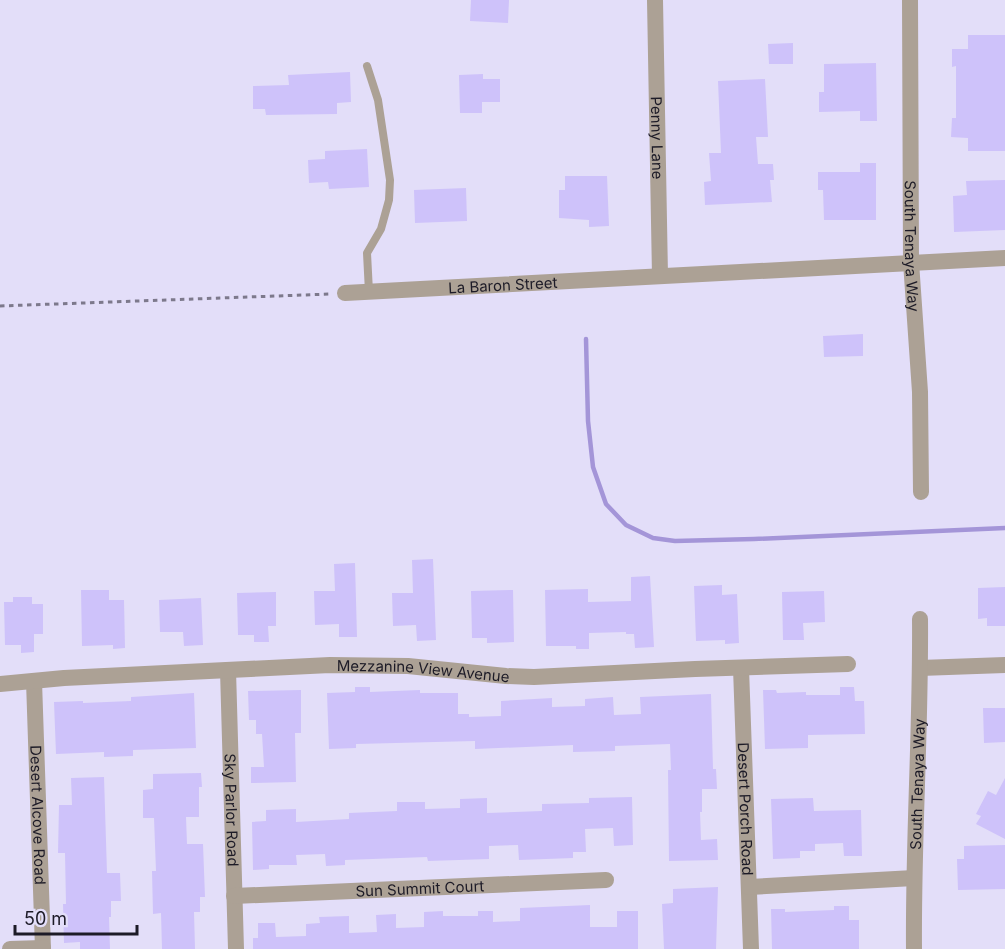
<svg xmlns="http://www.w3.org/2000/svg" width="1005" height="949" font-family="Inter,sans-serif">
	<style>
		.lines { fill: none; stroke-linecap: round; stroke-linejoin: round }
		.stream { stroke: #a495d8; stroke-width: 4.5 }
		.building { fill: #cec2fa }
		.path { stroke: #7d798c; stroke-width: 3; stroke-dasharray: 4.5 4.5; stroke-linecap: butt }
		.lane { stroke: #aca195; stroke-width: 8 }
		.street { stroke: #aca195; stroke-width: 16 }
		.labels { text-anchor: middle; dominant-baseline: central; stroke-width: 4.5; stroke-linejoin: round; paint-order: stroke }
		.street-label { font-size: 15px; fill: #1d1b27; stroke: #e3def9 }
	</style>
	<rect width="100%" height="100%" fill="#e3def9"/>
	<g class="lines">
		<polyline class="stream" points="586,339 588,421 593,467 606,504 626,525 653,538 675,541 754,539 1005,528"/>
	</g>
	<g class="building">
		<polygon points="471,0 509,0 508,23 470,21"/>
		<polygon points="968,35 1005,35 1005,151 968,151 968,138 951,137 952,118 956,118 956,66 952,67 952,49 968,49"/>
		<polygon points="793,43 793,64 769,64 768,44"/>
		<polygon points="876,63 877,121 860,121 860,111 819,112 819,92 824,92 824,64"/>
		<polygon points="350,72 351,102 337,103 337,114 266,115 265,109 253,109 253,86 289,85 288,75"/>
		<polygon points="483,74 483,79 500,79 500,102 482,102 482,113 460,113 459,75"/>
		<polygon points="765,79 768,137 756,137 758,164 773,164 774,180 770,180 772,202 705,205 704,182 711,181 709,153 721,153 718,81"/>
		<polygon points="367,149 369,187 329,189 328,182 309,183 308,160 325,159 325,151"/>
		<polygon points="860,163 876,163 876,220 824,220 823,190 818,190 818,172 860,172"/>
		<polygon points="565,176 607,176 609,226 589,227 589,220 559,218 559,190 565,190"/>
		<polygon points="1005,180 1005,230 954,232 953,196 967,195 966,181"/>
		<polygon points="466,188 467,221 415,223 414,190"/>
		<polygon points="863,334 863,356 824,357 823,336"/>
		<polygon points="433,559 436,640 417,641 416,625 393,626 392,593 413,593 412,560"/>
		<polygon points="355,563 357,637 339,637 339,624 315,625 314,591 335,591 334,564"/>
		<polygon points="650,576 654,647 635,648 634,634 626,634 626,632 589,633 589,649 576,649 576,646 546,646 545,590 588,589 588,602 631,601 631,577"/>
		<polygon points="722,585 722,595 737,594 739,643 725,644 725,640 696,641 694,586"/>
		<polygon points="1005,587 1005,626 987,626 987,618 978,619 978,588"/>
		<polygon points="81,590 109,590 109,600 124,600 125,648 113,649 113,645 82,646"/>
		<polygon points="513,590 514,642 487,643 487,638 472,638 471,591"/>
		<polygon points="824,591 825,622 803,623 804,640 783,640 782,592"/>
		<polygon points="276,592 276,626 268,626 269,642 254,642 254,635 238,635 237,593"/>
		<polygon points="13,597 32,597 32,604 43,604 43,634 34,634 34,652 21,653 21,645 5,645 4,602 13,602"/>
		<polygon points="201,598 203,645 184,646 183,632 160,632 159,600"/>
		<polygon points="355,687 370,687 370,692 420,690 420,693 458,693 458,714 469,714 469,717 501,716 501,701 552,698 552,707 585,706 585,699 613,697 614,715 641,714 640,697 711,694 713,769 716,769 717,789 702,789 702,812 700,812 701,840 717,839 718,860 669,861 668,770 671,770 670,744 615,746 615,751 573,752 573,745 475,749 475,741 356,744 356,748 329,749 327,693 355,692"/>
		<polygon points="840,687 854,687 855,701 864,701 865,734 808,735 808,748 765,749 763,690 776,690 777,693 806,692 806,695 840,695"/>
		<polygon points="301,690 301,733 295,733 296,782 251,783 251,767 264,767 262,734 256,734 256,720 249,720 248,691"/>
		<polygon points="194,693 196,748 133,750 133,756 104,757 104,752 56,754 54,702 83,701 83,703 131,701 131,697"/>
		<polygon points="983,708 1005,708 1005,742 984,743"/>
		<polygon points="201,773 202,787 199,787 199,817 186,817 187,844 203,844 205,897 200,897 200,912 194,912 195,949 162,949 161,913 153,914 152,871 156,871 154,818 143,818 143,790 153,789 153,774"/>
		<polygon points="104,777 107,873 120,873 121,901 111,901 111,917 109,917 110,949 80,949 80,942 64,943 63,904 66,904 65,853 58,853 59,805 72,805 71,778"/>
		<polygon points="1005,778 1005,839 976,824 981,816 976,814 988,791 996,795"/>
		<polygon points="632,797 633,845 614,846 613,828 585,829 586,852 573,852 573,858 519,860 518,845 489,846 489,859 428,861 427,857 345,860 345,865 326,866 325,854 296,855 297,865 269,865 269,869 253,870 252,822 266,821 266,810 296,809 296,822 349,819 349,813 397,811 397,802 425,802 425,809 460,808 460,799 487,798 487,813 542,811 542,804 589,803 589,798"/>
		<polygon points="813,798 814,811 861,810 862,856 844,856 843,843 815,844 815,851 800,851 800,858 773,859 771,799"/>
		<polygon points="1005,845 1005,889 958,890 957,859 964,859 964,846"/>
		<polygon points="718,887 716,949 664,949 662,904 673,903 673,889"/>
		<polygon points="590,905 590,927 617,927 617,911 638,911 638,949 253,949 253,938 258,938 258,923 275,923 276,937 306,936 306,924 320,923 319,917 349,916 349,933 377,932 376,915 396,914 396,928 424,927 424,912 443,911 443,916 478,916 478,911 493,911 493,922 520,921 520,908"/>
		<polygon points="834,906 849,906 849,920 859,920 859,949 772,949 771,909 785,909 785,912 834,910"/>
	</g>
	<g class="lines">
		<polyline class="path" points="0,306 331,294"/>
		<polyline class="lane" points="367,66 378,100 390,180 389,200 381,229 367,253 369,292"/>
		<g class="street">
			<path id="s1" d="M655 0 660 276"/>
			<path id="s2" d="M910 0 911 262 920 392 921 492"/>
			<path id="s3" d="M345 293 1005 258"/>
			<path id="s4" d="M741 668 751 949"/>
			<polyline points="920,668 1005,665"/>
			<path id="s5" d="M228 670 236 949"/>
			<path id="s6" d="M34 681 43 949"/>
			<path id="s7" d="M0 684 64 678 330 665 408 666 506 676 534 677 695 669 848 664"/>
			<polyline points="749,887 914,878"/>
			<path id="s8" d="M234 896 606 880"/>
			<polyline points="10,949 43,948"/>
			<path id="s9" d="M914 949C913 839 921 729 920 619"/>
		</g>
	</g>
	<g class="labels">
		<g class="street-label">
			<text stroke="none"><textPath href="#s1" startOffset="138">Penny Lane</textPath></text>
			<text stroke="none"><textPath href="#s2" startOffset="246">South Tenaya Way</textPath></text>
			<text stroke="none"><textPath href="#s3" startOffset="158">La Baron Street</textPath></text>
			<text stroke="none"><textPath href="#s7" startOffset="424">Mezzanine View Avenue</textPath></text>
			<text stroke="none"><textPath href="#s9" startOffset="165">South Tenaya Way</textPath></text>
			<text stroke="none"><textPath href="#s4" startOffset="141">Desert Porch Road</textPath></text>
			<text stroke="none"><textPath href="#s5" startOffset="140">Sky Parlor Road</textPath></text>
			<text stroke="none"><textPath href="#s6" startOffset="134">Desert Alcove Road</textPath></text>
			<text stroke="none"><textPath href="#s8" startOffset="186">Sun Summit Court</textPath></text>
		</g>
	</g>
	<path d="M15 925v9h122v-9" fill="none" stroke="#1d1b27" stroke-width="3"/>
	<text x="24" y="925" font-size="18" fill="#1d1b27" stroke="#e3def9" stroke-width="4.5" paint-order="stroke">50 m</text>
</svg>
